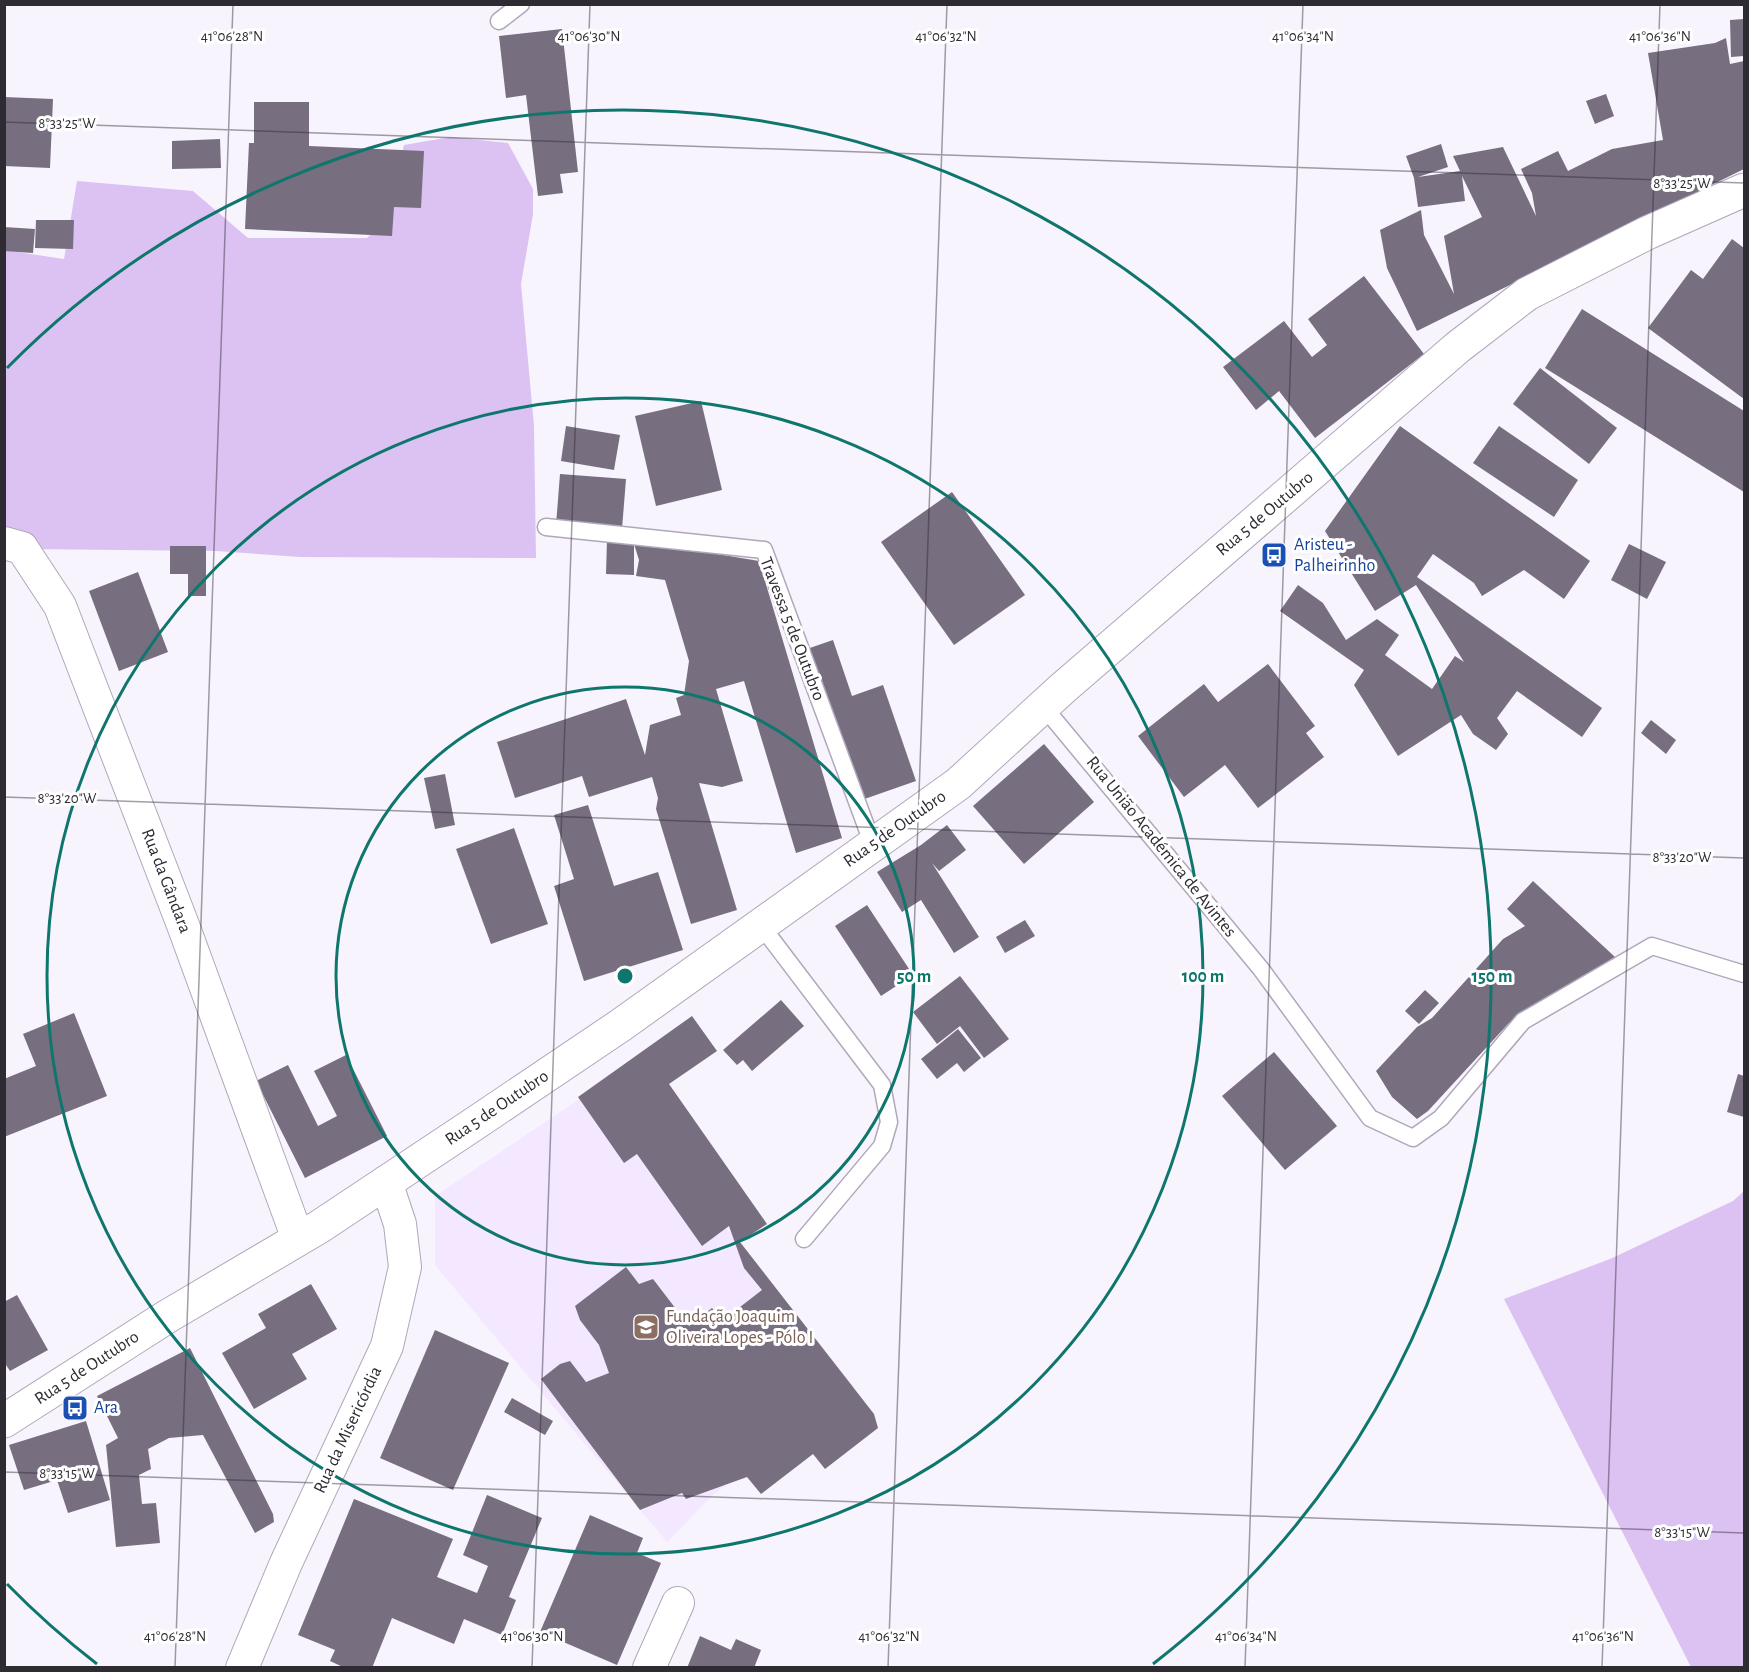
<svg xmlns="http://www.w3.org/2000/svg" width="1749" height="1672" font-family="'Alegreya Sans',sans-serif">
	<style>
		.built { fill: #f3e8ff }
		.green { fill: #dbc2f3 }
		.building { fill: #776e80 }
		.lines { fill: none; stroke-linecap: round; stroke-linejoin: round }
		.service-casing { stroke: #b0a7ba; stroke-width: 19 }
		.minor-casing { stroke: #b0a7ba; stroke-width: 34 }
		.tertiary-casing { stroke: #b0a7ba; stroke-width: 35 }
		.service { stroke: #fff; stroke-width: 16 }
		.minor { stroke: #fff; stroke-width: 32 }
		.tertiary { stroke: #fff; stroke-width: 33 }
		.ticks { fill: none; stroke: #2e2b32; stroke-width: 1.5; stroke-opacity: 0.45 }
		.ring { fill: none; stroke: #0f766e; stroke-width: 3 }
		.labels { text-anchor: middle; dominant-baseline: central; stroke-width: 6; stroke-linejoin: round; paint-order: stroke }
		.street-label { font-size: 18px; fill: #2e2b32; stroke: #fff }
		.transit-label { font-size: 18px; fill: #164399; stroke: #fff; text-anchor: start }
		.education-label { font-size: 18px; fill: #785e54; stroke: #fff; text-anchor: start }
		.ticks-label { font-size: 15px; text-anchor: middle; fill: #2e2b32; stroke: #fff; stroke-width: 6; stroke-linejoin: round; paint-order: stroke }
		.centre { fill: #0f766e; stroke: #fff; stroke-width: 3 }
		.ring-label { font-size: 18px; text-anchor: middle; font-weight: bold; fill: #0f766e; stroke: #fff; stroke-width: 6; stroke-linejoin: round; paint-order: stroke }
	</style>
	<rect width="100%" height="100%" fill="#f8f4fd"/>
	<polygon class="built" points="608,1080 855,1388 713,1495 667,1542 435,1265 435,1196"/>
	<g class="green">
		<polygon points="450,137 508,143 533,189 533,214 521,284 534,426 536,558 300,557 216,551 25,549 5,553 4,250 64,259 77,181 193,191 248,238 367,238 387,218 404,145"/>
		<polygon points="1744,1191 1744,1667 1691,1667 1504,1299 1610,1259 1733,1201"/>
	</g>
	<g class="building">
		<polygon points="1744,19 1744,56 1731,57 1730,20"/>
		<polygon points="562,29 578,172 560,174 563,193 538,196 526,95 506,98 499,36"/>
		<polygon points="1726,38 1730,64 1744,61 1744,169 1417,331 1387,268 1380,230 1421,210 1424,235 1454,294 1444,236 1482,217 1462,176 1465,201 1418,207 1414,178 1406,156 1441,144 1448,167 1418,177 1460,171 1453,156 1503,147 1536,216 1532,193 1521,169 1558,151 1568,171 1612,149 1663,140 1648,53 1715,43"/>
		<polygon points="1606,94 1614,116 1595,124 1586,101"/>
		<polygon points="4,97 53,99 50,168 4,166"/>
		<polygon points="254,102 309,102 309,146 424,151 421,208 394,207 392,236 245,229 249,143 254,143"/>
		<polygon points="220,139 221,168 172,169 172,141"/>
		<polygon points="36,220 74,220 73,249 35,248"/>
		<polygon points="4,227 35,229 33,253 4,251"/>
		<polygon points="1732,239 1744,248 1744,399 1648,328 1691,270 1703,279"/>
		<polygon points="1364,276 1424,354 1315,438 1279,391 1256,410 1223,367 1284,321 1312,357 1327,345 1308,319"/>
		<polygon points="1582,309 1744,411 1744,492 1545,368"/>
		<polygon points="1540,368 1617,428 1589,464 1513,404"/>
		<polygon points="701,401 722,490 656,506 635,416"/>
		<polygon points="566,426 620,435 614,470 561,461"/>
		<polygon points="1400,426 1590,561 1564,599 1524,570 1482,596 1474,583 1433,554 1417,577 1602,708 1582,737 1517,691 1497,718 1508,734 1496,750 1473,734 1461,715 1398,756 1354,685 1364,670 1280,611 1298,585 1323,603 1346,640 1377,619 1399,635 1385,655 1432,689 1455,656 1464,662 1416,585 1375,611 1325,531"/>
		<polygon points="1499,426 1578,480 1554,517 1473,463"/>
		<polygon points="560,474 626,479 622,529 556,525"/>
		<polygon points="952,492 1025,595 954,645 881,542"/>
		<polygon points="607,539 634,540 759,561 842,838 796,853 744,681 716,689 743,781 722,787 699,783 737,910 691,924 656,809 658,798 652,777 589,797 582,776 515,798 497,742 626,699 645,755 650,725 681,715 676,698 684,695 689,661 665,580 636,576 639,560 634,544 634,575 606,574"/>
		<polygon points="1629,544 1666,562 1647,599 1611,580"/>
		<polygon points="170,546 206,546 206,596 188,596 188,574 170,574"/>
		<polygon points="138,572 168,652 119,671 89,591"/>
		<polygon points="833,640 852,696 883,685 916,781 853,803 801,651"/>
		<polygon points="1268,664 1315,726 1306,733 1324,757 1258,808 1225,765 1184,797 1138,736 1204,684 1218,702"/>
		<polygon points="1651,720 1676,740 1666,754 1641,733"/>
		<polygon points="1044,744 1094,802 1024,864 973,806"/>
		<polygon points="445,774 455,825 435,829 424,778"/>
		<polygon points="588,805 614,886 658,872 683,950 584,981 554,886 574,879 554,815"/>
		<polygon points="947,825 966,850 939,871 932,863 979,937 954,953 921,900 902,912 877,872 921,845"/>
		<polygon points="514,828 548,924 491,944 456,849"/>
		<polygon points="1533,881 1615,957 1508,1024 1428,1111 1417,1119 1392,1097 1376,1071 1417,1027 1432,1018 1503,939 1525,926 1507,909"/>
		<polygon points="867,905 913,975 881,996 835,926"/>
		<polygon points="1025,920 1035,936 1005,953 996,937"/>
		<polygon points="960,976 1009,1039 984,1058 960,1026 937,1044 913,1012"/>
		<polygon points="1425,990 1439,1003 1419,1024 1405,1011"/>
		<polygon points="781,1000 804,1026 752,1071 743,1060 737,1065 723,1050"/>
		<polygon points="74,1013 107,1096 4,1137 4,1079 36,1066 23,1034"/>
		<polygon points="692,1016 717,1051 669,1084 767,1224 740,1242 874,1414 878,1428 825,1469 813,1454 761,1494 747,1477 686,1499 682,1493 640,1510 541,1379 560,1364 570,1361 586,1382 609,1373 599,1345 580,1320 575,1306 626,1267 639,1284 653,1279 689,1326 712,1308 722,1321 762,1290 744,1268 729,1226 702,1246 637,1154 624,1163 578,1097"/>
		<polygon points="958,1029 981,1058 964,1072 957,1063 937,1079 921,1059"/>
		<polygon points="1274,1052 1337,1126 1285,1170 1222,1096"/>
		<polygon points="346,1055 387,1136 305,1178 256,1081 288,1065 318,1126 337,1116 314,1071"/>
		<polygon points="1738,1074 1744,1076 1744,1117 1727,1112"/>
		<polygon points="311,1284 337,1329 292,1354 307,1379 254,1409 222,1353 266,1328 258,1314"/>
		<polygon points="17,1295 48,1350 10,1371 4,1362 4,1302"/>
		<polygon points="435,1330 509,1363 453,1490 380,1458"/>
		<polygon points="190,1348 273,1514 274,1522 255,1533 203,1435 169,1438 148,1449 151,1469 139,1475 142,1504 156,1503 160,1543 116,1547 106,1445 118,1438 97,1396"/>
		<polygon points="512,1398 553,1421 545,1435 504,1412"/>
		<polygon points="86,1421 110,1500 68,1513 57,1480 24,1490 9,1445"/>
		<polygon points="487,1495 542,1518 509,1597 516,1600 502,1635 464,1619 454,1644 392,1618 372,1668 345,1668 330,1661 335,1650 298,1635 354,1499 453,1539 437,1577 477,1593 488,1566 463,1555"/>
		<polygon points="590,1515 643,1538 637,1553 661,1563 617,1665 540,1632"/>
		<polygon points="700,1636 731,1650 736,1639 761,1650 754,1668 687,1668"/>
	</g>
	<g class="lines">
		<g class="service-casing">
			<g id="service">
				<polyline points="499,21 521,4"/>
				<polyline points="546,527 764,550 873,845"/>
				<polyline points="1043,706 1261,969 1370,1118 1413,1138 1441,1118 1523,1021 1652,946 1744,974"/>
				<polyline points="760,924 882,1085 889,1122 882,1146 804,1239"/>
			</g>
		</g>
		<g class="minor-casing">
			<g id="minor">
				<polyline points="4,543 22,548 60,606 183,925 298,1239"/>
				<polyline points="242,1668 286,1563 387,1346 405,1267 400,1224 386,1182"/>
				<polyline points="649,1668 678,1603"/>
			</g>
		</g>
		<g class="tertiary-casing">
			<polyline id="tertiary" points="4,1421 168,1316 319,1227 474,1124 621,1025 958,784 1063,688 1458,347 1527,294 1647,233 1744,190"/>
		</g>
		<use href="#service" class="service"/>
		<use href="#minor" class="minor"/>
		<use href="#tertiary" class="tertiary"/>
	</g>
	<path class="ticks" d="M4 122 1744 183M4 797 1744 858M4 1472 1744 1533M175 1668 233 4M532 1668 590 4M888 1668 947 4M1245 1668 1303 4M1602 1668 1660 4"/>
	<g class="ring">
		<circle cx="625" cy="976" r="289"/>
		<circle cx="625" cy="976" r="578"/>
		<path d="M97 1664A867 867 0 0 1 7 1584M7 368A867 867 0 1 1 1153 1664"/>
	</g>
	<defs>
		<g id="bus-square" transform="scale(1.35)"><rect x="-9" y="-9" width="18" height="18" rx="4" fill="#1a4fb4" stroke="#fff"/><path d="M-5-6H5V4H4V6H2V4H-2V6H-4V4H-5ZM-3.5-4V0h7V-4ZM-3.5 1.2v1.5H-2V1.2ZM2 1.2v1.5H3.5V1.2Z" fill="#fff"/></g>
		<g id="school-square" transform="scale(1.35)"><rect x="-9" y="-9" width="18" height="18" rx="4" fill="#8d6e63" stroke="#fff"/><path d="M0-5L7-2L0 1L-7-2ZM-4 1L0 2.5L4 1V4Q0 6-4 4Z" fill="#fff"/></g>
	</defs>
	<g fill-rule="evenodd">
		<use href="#bus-square" x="1274" y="555"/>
		<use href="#school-square" x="646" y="1327"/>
		<use href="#bus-square" x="75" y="1408"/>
	</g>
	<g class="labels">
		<g class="street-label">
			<text transform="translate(1265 514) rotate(-40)">Rua 5 de Outubro</text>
			<text transform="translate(792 629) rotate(69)">Travessa 5 de Outubro</text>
			<text transform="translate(895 829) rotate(-35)">Rua 5 de Outubro</text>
			<text transform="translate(1161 847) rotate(51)">Rua União Académica de Avintes</text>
			<text transform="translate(166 881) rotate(69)">Rua da Gândara</text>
			<text transform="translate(497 1108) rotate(-34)">Rua 5 de Outubro</text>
			<text transform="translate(87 1368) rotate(-33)">Rua 5 de Outubro</text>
			<text transform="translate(348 1430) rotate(-65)">Rua da Misericórdia</text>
		</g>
		<g class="transit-label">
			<text x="1294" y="545">Aristeu -<tspan x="1294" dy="21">Palheirinho</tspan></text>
			<text x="94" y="1408">Ara</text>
		</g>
		<g class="education-label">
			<text x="666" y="1317">Fundação Joaquim<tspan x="666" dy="21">Oliveira Lopes - Pólo I</tspan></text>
		</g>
	</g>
	<g class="ticks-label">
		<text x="232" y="41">41°06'28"N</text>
		<text x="589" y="41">41°06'30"N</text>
		<text x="946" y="41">41°06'32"N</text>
		<text x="1303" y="41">41°06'34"N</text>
		<text x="1660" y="41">41°06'36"N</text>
		<text x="67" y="128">8°33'25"W</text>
		<text x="1682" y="188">8°33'25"W</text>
		<text x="67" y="803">8°33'20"W</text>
		<text x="1682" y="862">8°33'20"W</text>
		<text x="67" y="1478">8°33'15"W</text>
		<text x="1682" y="1537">8°33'15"W</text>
		<text x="175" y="1641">41°06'28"N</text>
		<text x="532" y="1641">41°06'30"N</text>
		<text x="889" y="1641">41°06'32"N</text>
		<text x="1246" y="1641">41°06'34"N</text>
		<text x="1603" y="1641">41°06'36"N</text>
	</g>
	<circle cx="625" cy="976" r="9" class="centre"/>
	<g class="ring-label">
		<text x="914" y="982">50 m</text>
		<text x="1203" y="982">100 m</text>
		<text x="1492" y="982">150 m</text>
	</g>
	<rect width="1749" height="1672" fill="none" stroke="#2e2b32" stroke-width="12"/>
</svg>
